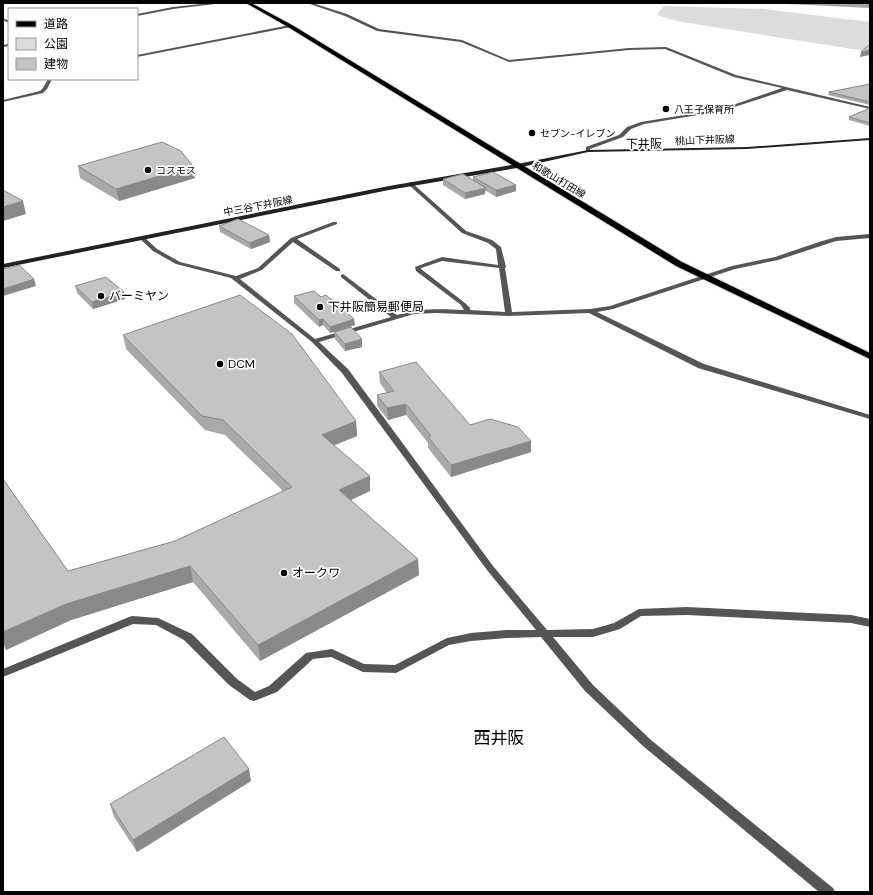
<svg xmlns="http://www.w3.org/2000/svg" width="873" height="895" font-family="'DM Sans','Noto Sans JP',sans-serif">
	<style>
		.green { fill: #dcdcdc }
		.water { fill: #a3a3a3 }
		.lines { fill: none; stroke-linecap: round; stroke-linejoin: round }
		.primary-casing { stroke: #dbdbdb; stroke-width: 2 }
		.minor { fill: #555; fill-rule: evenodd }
		.secondary { fill: #222; fill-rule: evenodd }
		.primary { fill: #000; fill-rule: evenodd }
		.wall { fill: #a9a9a9 }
		.shaded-wall { fill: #898989 }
		.building { fill: #c4c4c4; stroke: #898989 }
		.poi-dot { fill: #000; stroke: #fff; stroke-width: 1.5 }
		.labels { text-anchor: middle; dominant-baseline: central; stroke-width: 3.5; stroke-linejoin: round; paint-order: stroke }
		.far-poi-label { font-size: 10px; fill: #000; stroke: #fff; text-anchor: start }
		.far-street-label { font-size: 10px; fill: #000; stroke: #fff }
		.far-quarter-label { font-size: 12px; fill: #000; stroke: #fff }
		.poi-label { font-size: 12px; fill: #000; stroke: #fff; text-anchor: start }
		.near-quarter-label { font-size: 17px; fill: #000; stroke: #fff }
	</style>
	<rect width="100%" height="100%" fill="#fff"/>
	<polygon class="green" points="664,6 764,9 870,22 870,46 865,51 676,21 657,15"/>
	<polygon class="water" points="765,3 870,3 870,8 766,3"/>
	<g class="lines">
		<g class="primary-casing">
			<polygon id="primary" points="246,3 251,3 292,25 682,262 870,353 870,359 676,266 288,27"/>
		</g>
		<g class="minor">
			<polygon points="211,3 223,3 173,9 137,16 137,14 173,7"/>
			<polygon points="307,3 312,3 347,14 379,29 462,40 509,60 629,48 666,47 736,75 870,107 870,109 787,90 722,111 644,124 631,129 623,137 590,149 590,151 588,152 586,151 586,147 619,135 627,127 641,122 721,109 782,88 734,77 665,49 629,50 509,62 461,42 377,31 345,16"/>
			<polygon points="3,18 9,21 9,23 3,20"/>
			<polygon points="290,25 291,27 137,57 137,55"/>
			<polygon points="9,44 9,46 3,47 3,45"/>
			<polygon points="48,79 52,79 47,89 43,93 3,102 3,100 40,91 43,88"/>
			<path d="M411 182 466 231 492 240 501 247 506 267 505 268 512 312 590 309 610 306 732 266 775 257 819 242 836 237 870 234V238L836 241 778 260 735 269 613 309 597 312 704 364 870 415V419L698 368 589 313 509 316 436 313 414 314 319 342 348 369 493 566 547 630 593 629 614 623 639 609 687 607 851 615 870 619V627L851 623 687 615 641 616 620 629 593 637H553L593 685 651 740 833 888 835 892H819L643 746 585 691 541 637 507 638 471 641 449 645 396 673 363 672 331 657 313 659 277 692 254 701 250 700 229 685 184 640 156 625 133 624 3 677V669L129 617 132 616 158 618 192 634 237 679 255 692 269 686 306 653 332 649 364 664 395 665 447 638 471 633 507 630H536L487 570 342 373 312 342 231 278 176 264 153 251 139 238 144 237 157 249 180 262 236 276 258 268 291 238 333 222H337V224L297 239 340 269V271H336L293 242 262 270 240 279 315 339 391 317 341 277V275L343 274 397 315C420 308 440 309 464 310L461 305 416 271 415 267 442 257 498 265 496 249 488 243 462 233 409 185V183ZM442 261 499 268 505 312 470 310V308L465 303 421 269V268Z"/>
		</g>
		<polygon class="secondary" points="870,138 870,140 747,149 588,152 517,168 389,190 3,268 3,264 389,186 517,164 588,150 747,147"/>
		<use href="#primary" class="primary"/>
	</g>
	<g class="wall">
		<polygon points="870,84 870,105 828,95 829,92"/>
		<polygon points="870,108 870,126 849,120 849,117"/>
		<polygon points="78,166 195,178 119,201 80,178"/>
		<polygon points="473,177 516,185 516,191 496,197 485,190 485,194 465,199 443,185 443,179 473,180"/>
		<polygon points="219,226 269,235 270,242 251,249 220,232"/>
		<polygon points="75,286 124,292 125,299 93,309 77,293"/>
		<polygon points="294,296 321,297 355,325 335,332 362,339 362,347 345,351 335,339 334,332 330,333 323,325 319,327 294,303"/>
		<polygon points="123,335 356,421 357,436 334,445 370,491 351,500 419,575 260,661 193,582 71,620 6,650 3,644 3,479 68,571 175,541 283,491 225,435 205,430 126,349"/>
		<polygon points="379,372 470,425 531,441 531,452 451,477 428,448 428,443 406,415 388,420 377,406 377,395 387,393 380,383"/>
		<polygon points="251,781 137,852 114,817 110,804"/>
	</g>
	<g class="shaded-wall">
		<polygon points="870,50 870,55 860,57 861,52"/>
		<polygon points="193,166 195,178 119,201 116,189"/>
		<polygon points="516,185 516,191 496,197 496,190"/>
		<polygon points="486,188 485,194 465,199 465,193"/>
		<polygon points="23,201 26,214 3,221 3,207"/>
		<polygon points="269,235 270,242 251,249 250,243"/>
		<polygon points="34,279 36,286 3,296 3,289"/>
		<polygon points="124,292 125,299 93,309 92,302"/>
		<polygon points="323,319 323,325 319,327 319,320"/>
		<polygon points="354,319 355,325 330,333 330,327"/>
		<polygon points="362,339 362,347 345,351 345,344"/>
		<polygon points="406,404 406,415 388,420 387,408"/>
		<polygon points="356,421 357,436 323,450 322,435"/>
		<polygon points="531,441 531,452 451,477 451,465"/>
		<polygon points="370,476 370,491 340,505 339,490"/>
		<polygon points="418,559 419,575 260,661 258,645"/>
		<polygon points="190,566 193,582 71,620 6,650 3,640 3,632 66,604"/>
		<polygon points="249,769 251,781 137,852 133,840"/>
	</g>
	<g class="building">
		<polygon points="870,44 870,50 861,52"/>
		<polygon points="870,84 870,102 829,92"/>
		<polygon points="870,108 870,123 849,117"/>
		<polygon points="162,142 181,151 193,166 116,189 78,166"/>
		<polygon points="493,172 516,185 496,190 473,177"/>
		<polygon points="463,174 486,188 465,193 443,179"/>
		<polygon points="3,190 23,201 3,207"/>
		<polygon points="238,219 269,235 250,243 219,226"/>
		<polygon points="19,265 34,279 3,289 3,269"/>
		<polygon points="106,277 124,292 92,302 75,286"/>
		<polygon points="314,291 321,297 326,295 354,319 330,327 323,319 319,320 294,296"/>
		<polygon points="240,295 292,334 356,421 322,435 370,476 339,490 418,559 258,645 190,566 66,604 3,632 3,479 68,571 175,541 292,487 223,420 202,416 123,335"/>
		<polygon points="351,327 362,339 345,344 334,332"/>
		<polygon points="416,362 470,425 490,419 518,427 531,441 451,465 428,437 431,436 406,404 387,408 377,395 394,391 379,372"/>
		<polygon points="224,737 249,769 133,840 110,804"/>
	</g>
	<g class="poi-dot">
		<circle cx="666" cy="109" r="4"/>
		<circle cx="532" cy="133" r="4"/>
		<circle cx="148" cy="170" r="4"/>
		<circle cx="101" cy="296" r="4"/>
		<circle cx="320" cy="307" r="4"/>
		<circle cx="220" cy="364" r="4"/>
		<circle cx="284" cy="573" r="4"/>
	</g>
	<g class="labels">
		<g class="far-poi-label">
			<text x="674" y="109">八王子保育所</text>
			<text x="540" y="133">セブン-イレブン</text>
			<text x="156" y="170">コスモス</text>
		</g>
		<g class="far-street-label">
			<text transform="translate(705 140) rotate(-2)">桃山下井阪線</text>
			<text transform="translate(559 180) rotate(31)">和歌山打田線</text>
			<text transform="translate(258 206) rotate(-11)">中三谷下井阪線</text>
		</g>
		<g class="far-quarter-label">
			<text x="644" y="144">下井阪</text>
		</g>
		<g class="poi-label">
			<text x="109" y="296">バーミヤン</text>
			<text x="328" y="307">下井阪簡易郵便局</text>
			<text x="228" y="364">DCM</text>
			<text x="292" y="573">オークワ</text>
		</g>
		<g class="near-quarter-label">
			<text x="499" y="738">西井阪</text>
		</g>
	</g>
	<rect width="873" height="895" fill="none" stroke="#000000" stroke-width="8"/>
	<rect x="8" y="8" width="130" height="72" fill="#ffffff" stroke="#999999"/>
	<rect x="16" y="21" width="20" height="6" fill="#000000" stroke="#999999"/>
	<text x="44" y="28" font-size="12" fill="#000000">道路</text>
	<rect x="16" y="38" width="20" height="12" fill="#dcdcdc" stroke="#999999"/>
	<text x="44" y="48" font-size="12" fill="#000000">公園</text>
	<rect x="16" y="58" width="20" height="12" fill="#c4c4c4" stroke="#999999"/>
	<text x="44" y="68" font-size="12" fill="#000000">建物</text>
</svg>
